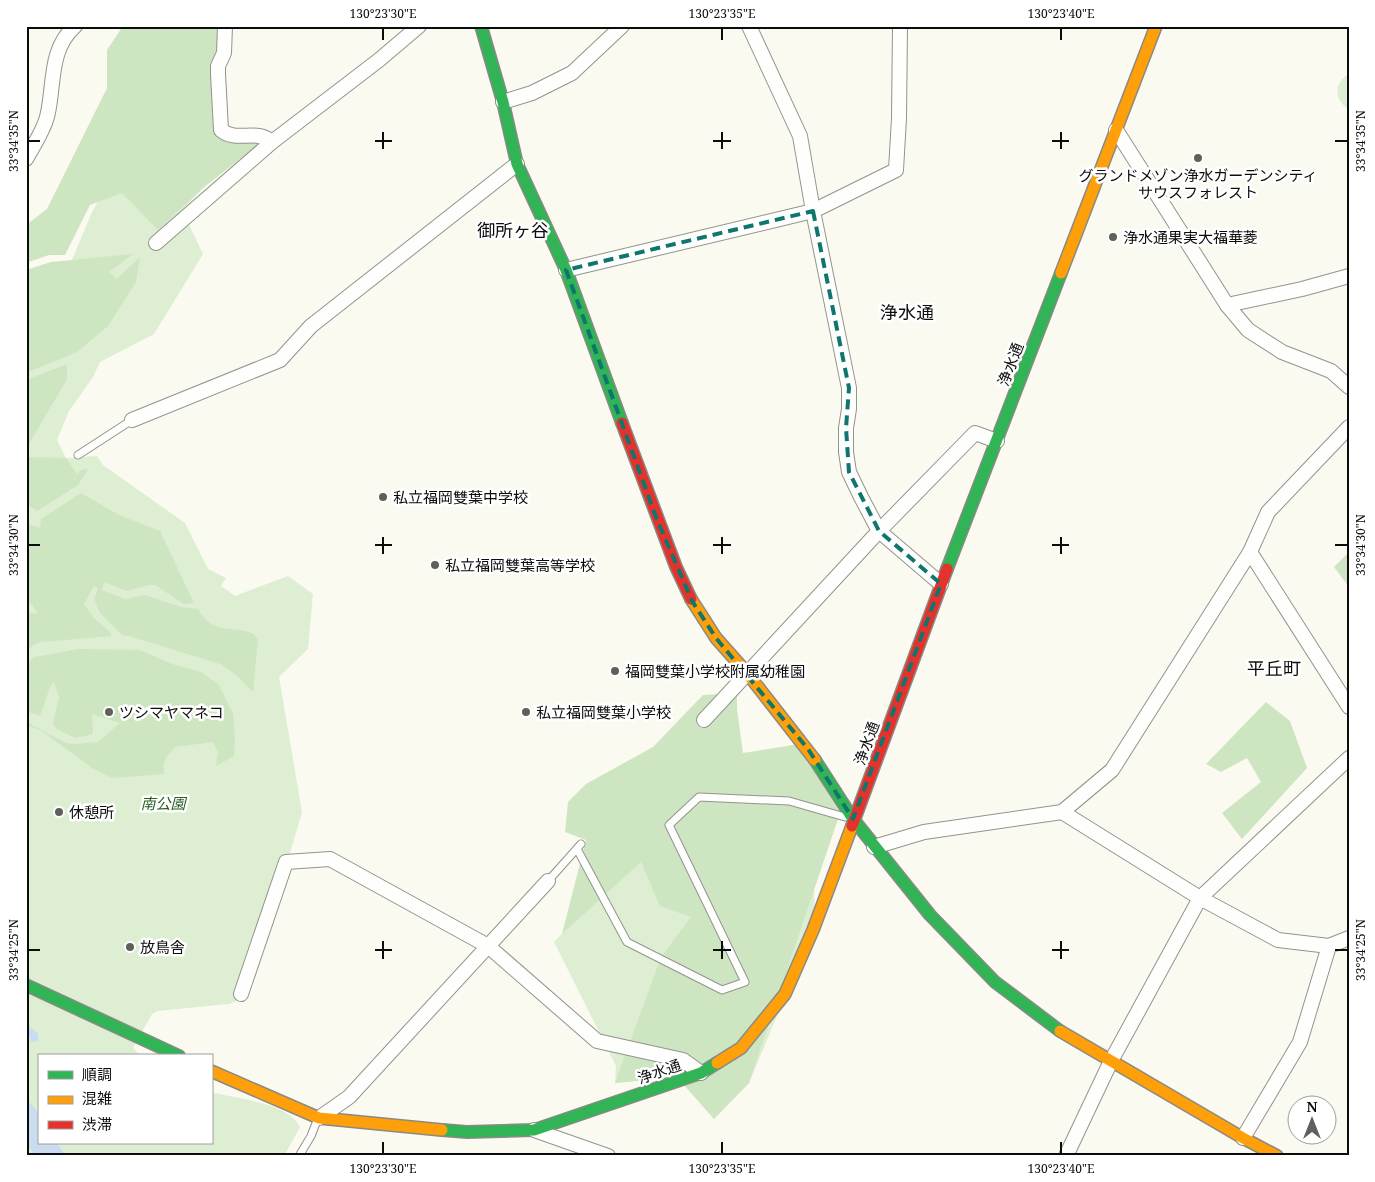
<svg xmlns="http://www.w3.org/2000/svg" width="1375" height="1182" font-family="'Noto Serif','Noto Sans JP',serif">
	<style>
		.green { fill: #deeed2 }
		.forest { fill: #cee5c1 }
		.water { fill: #caddf0 }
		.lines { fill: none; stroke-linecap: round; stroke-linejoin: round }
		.lane-casing { stroke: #93938f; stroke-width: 9 }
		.street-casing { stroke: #93938f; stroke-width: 16 }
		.fast-casing { stroke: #8a8a85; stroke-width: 14 }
		.slow-casing { stroke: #8a8a85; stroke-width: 14 }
		.jam-casing { stroke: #8a8a85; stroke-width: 14 }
		.lane { stroke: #fefefd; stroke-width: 7 }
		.street { stroke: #fefefd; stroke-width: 14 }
		.fast { stroke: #30b455; stroke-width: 11 }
		.slow { stroke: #ff9f0a; stroke-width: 11 }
		.jam { stroke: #e5322d; stroke-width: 11 }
		.marked { fill: none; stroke: #0f766e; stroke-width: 4; stroke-dasharray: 10 6; stroke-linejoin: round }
		.ticks { fill: none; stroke: #0c0c0c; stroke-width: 2 }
		.poi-dot { fill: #5f5f5c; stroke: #fff; stroke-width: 2 }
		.labels { text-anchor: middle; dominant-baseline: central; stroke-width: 5; stroke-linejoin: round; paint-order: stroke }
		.poi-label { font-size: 15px; fill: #0c0c0c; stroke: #fff; text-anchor: start }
		.street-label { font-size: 15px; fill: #0c0c0c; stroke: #fff }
		.park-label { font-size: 15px; font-style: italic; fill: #245e23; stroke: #fff }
		.quarter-label { font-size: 18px; fill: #0c0c0c; stroke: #fff }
		.neatline { fill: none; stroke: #0c0c0c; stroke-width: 2 }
		.ticks-label { font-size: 12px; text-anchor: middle; fill: #0c0c0c }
	</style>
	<rect width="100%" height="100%" fill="#fafaf0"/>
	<g class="green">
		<path d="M219 50 210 71 217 135 223 140H259L203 188 182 210 203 254 154 334 100 362 93 377 69 411 57 440 66 458 97 456 103 465 185 523 208 569 226 578 221 586 235 596 288 576 313 594 308 649 279 677 302 812 281 884 236 1001 229 1004 157 1011 152 1014 133 1048 141 1056H39V1143H211V1092C236 1099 288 1102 300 1127L284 1156H26V298L66 274 92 212 128 149Z"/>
		<path d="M1349 74V109C1333 101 1334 82 1349 74Z"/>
		<polygon points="700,798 814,888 815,925 749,1083 714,1119 677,1077 615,1083 616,1066 554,942"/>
	</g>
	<g class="forest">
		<polygon points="123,26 220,26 219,50 210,71 217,135 223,140 263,141 203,188 158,230 122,193 90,205 65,255 49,255 26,263 26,225 47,209 107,88 107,50"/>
		<polygon points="133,254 109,272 117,279 140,257 136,282 108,326 77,352 26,373 26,270 51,262"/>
		<polygon points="67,364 67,379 26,449 26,380"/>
		<polygon points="26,457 66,458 77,474 81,470 88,469 78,485 37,511 26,503"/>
		<path d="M81 493 119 515 160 531 194 603 184 604 155 585H149L127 591 104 582 102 590 125 599 145 595 181 607 198 609C214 637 232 624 254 634L258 640 253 692 235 674 220 664 129 636H123L100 613 94 599 98 588 94 586 84 604 94 618 110 632 112 636 41 642 32 646 26 652V612L38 614 32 604 26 602V523L40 528 41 519Z"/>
		<polygon points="1349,552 1349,587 1334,567"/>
		<path d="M78 649 140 650 172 664 201 672 219 685 233 714 235 737 234 756 216 766 218 752 213 742 175 747C167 756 161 761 165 774L112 778 92 768 42 731 26 725V722L66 743 74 744 98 742 120 723 92 714 93 734 75 738 57 729 53 723 59 697 54 682 50 687 40 716 26 711V664L35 657Z"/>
		<polygon points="737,693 737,709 743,753 799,744 840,813 749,1083 714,1119 677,1077 615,1083 661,957 691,917 660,906 641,862 562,934 586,840 565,832 568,802 586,784 653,747 703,695"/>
		<polygon points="1266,702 1290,721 1307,768 1242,839 1222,813 1261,782 1247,758 1221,772 1206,764"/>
	</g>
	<g class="water">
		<polygon points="26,1027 30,1027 38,1034 38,1041 31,1042 30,1038 26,1038"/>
		<path d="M26 1100C43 1111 39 1125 39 1143H57L66 1156H36L26 1144Z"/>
	</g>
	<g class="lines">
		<g class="lane-casing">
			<g id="lane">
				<polyline points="78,455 132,420"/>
				<polyline points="577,849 627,942 722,990 745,982 669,825 699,797 789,801 845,817"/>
				<polyline points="548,881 581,844"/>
				<polyline points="299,1156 311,1136 318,1118"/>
			</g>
		</g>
		<g class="street-casing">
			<g id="street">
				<path d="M225 26 224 53 218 66V74L221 130C237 143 255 128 272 142"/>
				<polyline points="749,26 800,136 813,211 849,388 849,409 846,428 846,452 849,472 861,497 879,531 941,584"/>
				<polyline points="503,102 532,93 572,73 622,26"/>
				<polyline points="1116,130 1227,305 1248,330 1282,352 1331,371 1349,387"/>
				<path d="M26 159C33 146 43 132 47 117 55 86 48 50 75 26"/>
				<polyline points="156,243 272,142 379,60 419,26"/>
				<polyline points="566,270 813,211 896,170 899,118 900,26"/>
				<polyline points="1227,305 1302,289 1349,276"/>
				<polyline points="132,420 280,360 311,326 517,164"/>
				<polyline points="1349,427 1268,512 1250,552 1349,707"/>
				<polyline points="704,720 879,531 975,433 997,441"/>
				<polyline points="1062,812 1200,898 1278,940 1329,946 1349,938"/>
				<polyline points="874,847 924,832 1062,812 1112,770 1250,552"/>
				<polyline points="241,994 286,862 330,859 488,946 597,1041 683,1060 701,1073"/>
				<polyline points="319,1118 349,1097 548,881"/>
				<polyline points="534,1130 608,1156"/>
				<polyline points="1243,1138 1300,1042 1329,946"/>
				<polyline points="1066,1156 1111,1061 1200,898 1349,758"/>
			</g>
		</g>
		<g class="fast-casing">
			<g id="fast">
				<polyline points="481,26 503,102 517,164 566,270 622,423"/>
				<polyline points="947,569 1061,273"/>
				<polyline points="815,760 853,819 930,915 995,982 1060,1031"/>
				<polyline points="26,985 179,1056"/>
				<polyline points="442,1130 467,1132 534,1130 701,1073 717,1063"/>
			</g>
		</g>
		<g class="slow-casing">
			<g id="slow">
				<polyline points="1061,273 1156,26"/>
				<polyline points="691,599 716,638 747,673 815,760"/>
				<polyline points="1060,1031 1243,1138 1277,1156"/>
				<polyline points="717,1063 741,1048 785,994 813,930 852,826"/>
				<polyline points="211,1071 319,1118 442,1130"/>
			</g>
		</g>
		<g class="jam-casing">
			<g id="jam">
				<polyline points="622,423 676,567 691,599"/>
				<polyline points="852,826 947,569"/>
			</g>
		</g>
		<use href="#lane" class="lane"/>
		<use href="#street" class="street"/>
		<use href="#fast" class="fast"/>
		<use href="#slow" class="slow"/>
		<use href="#jam" class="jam"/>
	</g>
	<path class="marked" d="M813 211 849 388 846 428 849 472 879 531 941 584 853 819 808 749 716 638 692 601 656 517 566 270Z"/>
	<path class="ticks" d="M383 28V40M722 28V40M1061 28V40M383 132V149M722 132V149M1061 132V149M28 141H40M375 141H392M713 141H731M1052 141H1069M1335 141H1348M383 537V554M722 537V554M1061 537V554M28 545H40M375 545H392M713 545H731M1052 545H1069M1335 545H1348M383 941V959M722 941V959M1061 941V959M28 950H40M375 950H392M713 950H731M1052 950H1069M1335 950H1348M383 1142V1154M722 1142V1154M1061 1142V1154"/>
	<g class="poi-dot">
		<circle cx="1198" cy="158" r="5"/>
		<circle cx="1113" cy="237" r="5"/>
		<circle cx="383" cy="497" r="5"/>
		<circle cx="435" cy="565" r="5"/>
		<circle cx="615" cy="671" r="5"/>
		<circle cx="109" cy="712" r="5"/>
		<circle cx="526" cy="712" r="5"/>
		<circle cx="59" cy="812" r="5"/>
		<circle cx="130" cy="947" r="5"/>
	</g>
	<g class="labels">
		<g class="poi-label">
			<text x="1198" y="175" text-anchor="middle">グランドメゾン浄水ガーデンシティ<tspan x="1198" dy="17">サウスフォレスト</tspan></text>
			<text x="1123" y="237">浄水通果実大福華菱</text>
			<text x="393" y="497">私立福岡雙葉中学校</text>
			<text x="445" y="565">私立福岡雙葉高等学校</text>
			<text x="625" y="671">福岡雙葉小学校附属幼稚園</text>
			<text x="119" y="712">ツシマヤマネコ</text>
			<text x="536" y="712">私立福岡雙葉小学校</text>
			<text x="69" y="812">休憩所</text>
			<text x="140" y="947">放鳥舎</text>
		</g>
		<g class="street-label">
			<text transform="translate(1010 364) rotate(-69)">浄水通</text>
			<text transform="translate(866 743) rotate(-70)">浄水通</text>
			<text transform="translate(659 1071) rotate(-19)">浄水通</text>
		</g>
		<g class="park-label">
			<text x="163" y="803">南公園</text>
		</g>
		<g class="quarter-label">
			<text x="513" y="230">御所ヶ谷</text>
			<text x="907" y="312">浄水通</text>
			<text x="1274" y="668">平丘町</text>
		</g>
	</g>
	<rect width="1375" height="1182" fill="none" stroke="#ffffff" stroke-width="55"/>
	<rect x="38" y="1054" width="175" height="90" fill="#ffffff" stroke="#9e9e9e"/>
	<rect x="48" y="1071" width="25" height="8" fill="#30b455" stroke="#9e9e9e"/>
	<text x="82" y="1080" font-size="15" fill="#0c0c0c">順調</text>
	<rect x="48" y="1096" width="25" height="8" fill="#ff9f0a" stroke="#9e9e9e"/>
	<text x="82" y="1104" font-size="15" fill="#0c0c0c">混雑</text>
	<rect x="48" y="1121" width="25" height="8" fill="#e5322d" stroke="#9e9e9e"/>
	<text x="82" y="1130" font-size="15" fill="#0c0c0c">渋滞</text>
	<g transform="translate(1312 1120)"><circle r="24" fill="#ffffff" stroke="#9e9e9e"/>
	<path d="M0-4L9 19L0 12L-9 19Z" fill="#5f5f5c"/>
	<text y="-8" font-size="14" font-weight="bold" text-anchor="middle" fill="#0c0c0c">N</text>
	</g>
	<rect x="28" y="28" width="1320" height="1126" class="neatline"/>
	<g class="ticks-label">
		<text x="383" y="18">130°23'30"E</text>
		<text x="722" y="18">130°23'35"E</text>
		<text x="1061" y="18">130°23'40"E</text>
		<text transform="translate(14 141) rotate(-90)" y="4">33°34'35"N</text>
		<text transform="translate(1361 141) rotate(-90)" y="4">33°34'35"N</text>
		<text transform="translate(14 545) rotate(-90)" y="4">33°34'30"N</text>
		<text transform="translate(1361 545) rotate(-90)" y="4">33°34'30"N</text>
		<text transform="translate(14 950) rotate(-90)" y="4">33°34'25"N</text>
		<text transform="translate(1361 950) rotate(-90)" y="4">33°34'25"N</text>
		<text x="383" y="1173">130°23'30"E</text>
		<text x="722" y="1173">130°23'35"E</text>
		<text x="1061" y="1173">130°23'40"E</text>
	</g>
</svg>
